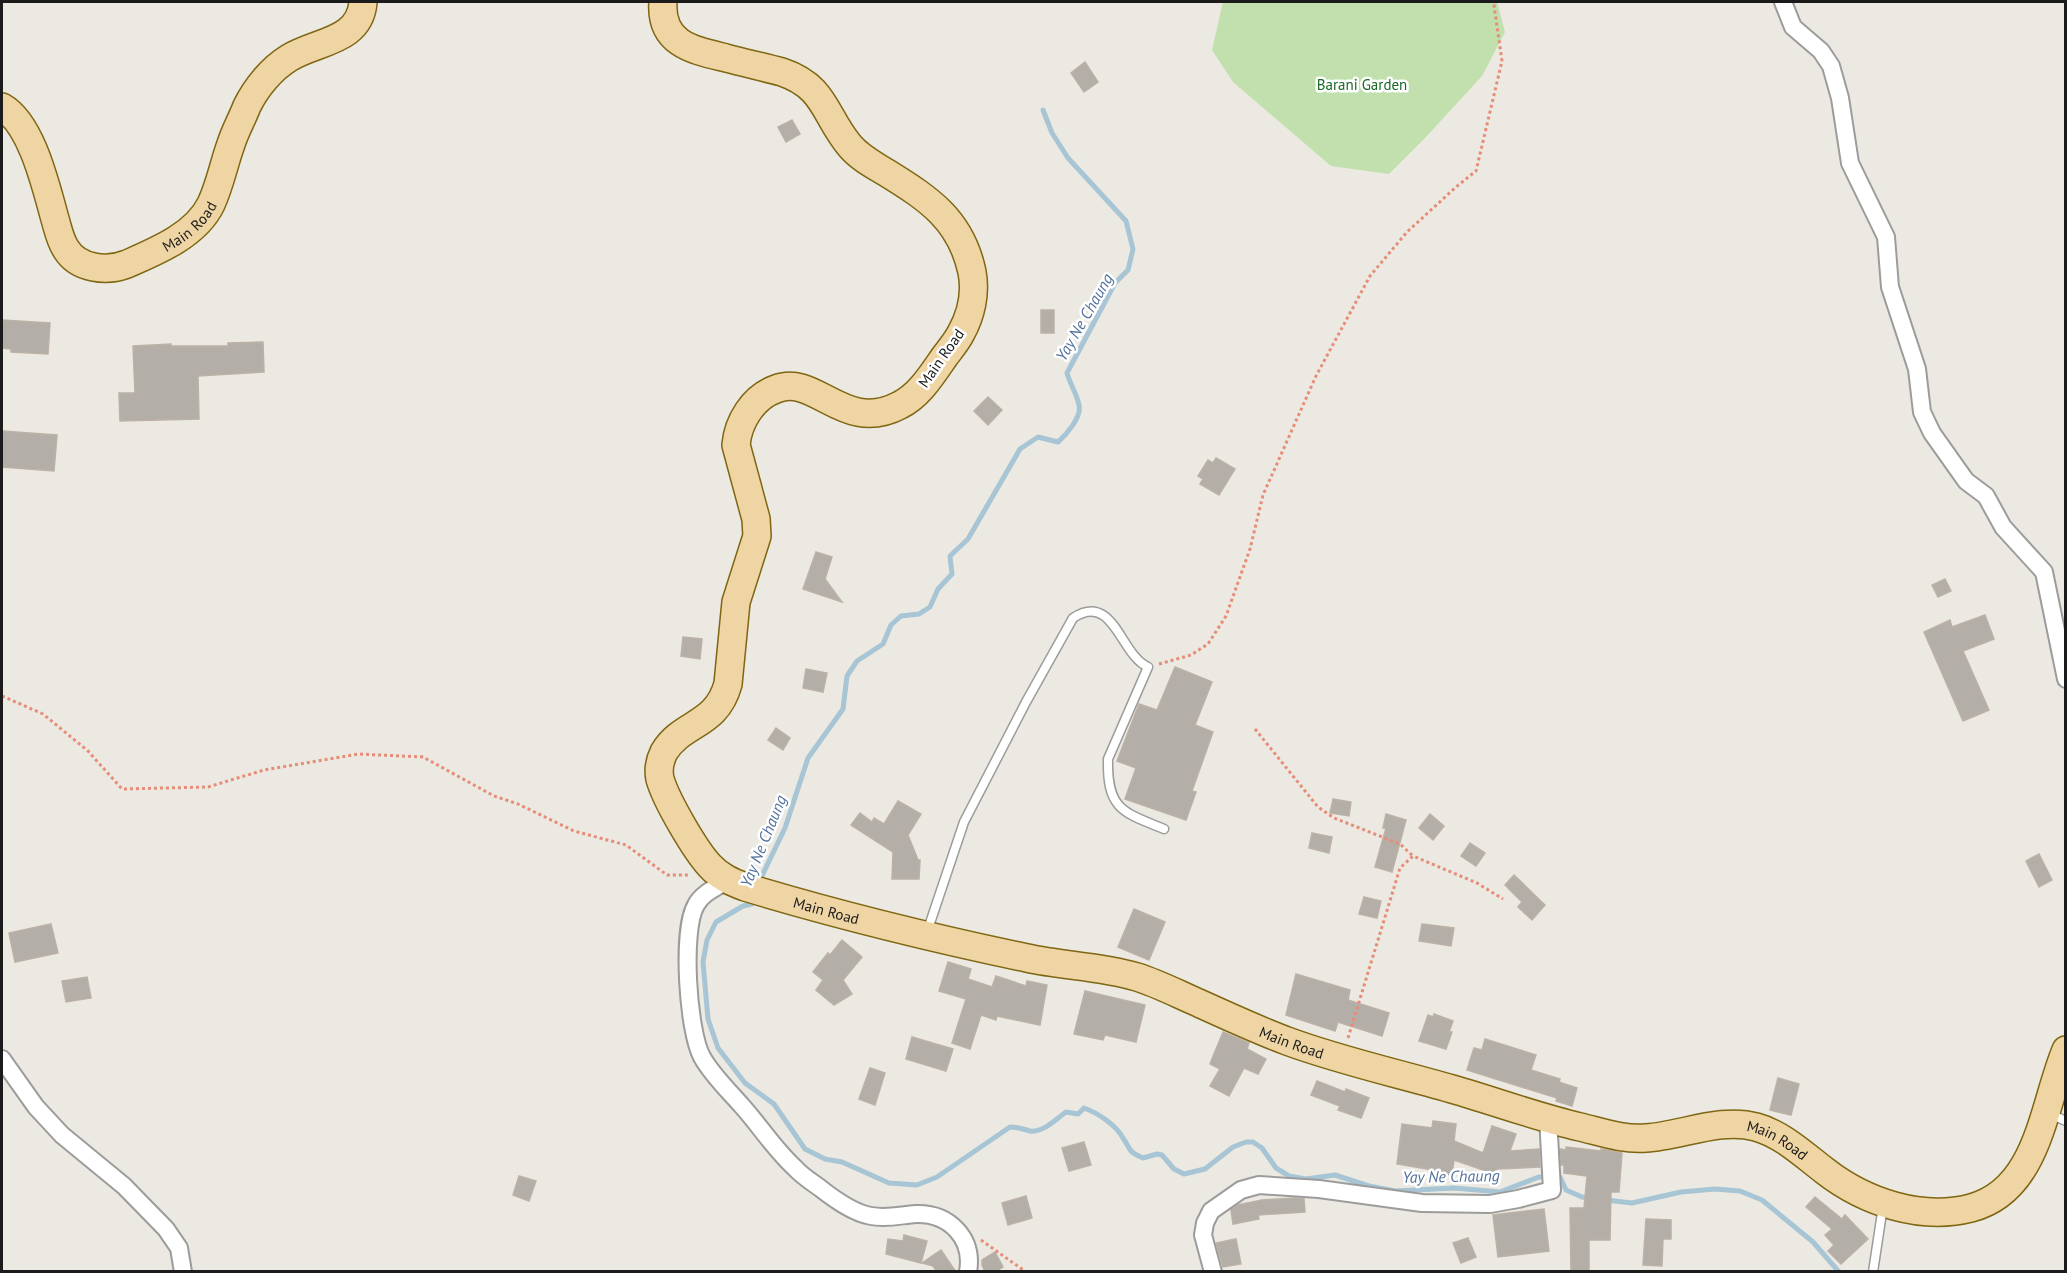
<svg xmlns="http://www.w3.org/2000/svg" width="2067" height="1273" font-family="'PT Sans',sans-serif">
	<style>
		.grass { fill: #c1e0ad }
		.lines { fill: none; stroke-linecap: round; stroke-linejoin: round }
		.stream { stroke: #a7c5d4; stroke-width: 5 }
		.building { fill: #b4aea8; stroke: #bbb1a6; stroke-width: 1.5 }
		.service-casing { stroke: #9c9c9c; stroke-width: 11 }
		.minor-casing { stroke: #9c9c9c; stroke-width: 20 }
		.primary-casing { stroke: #7f6612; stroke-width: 30 }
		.path { stroke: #e78d77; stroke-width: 3; stroke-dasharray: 3 3; stroke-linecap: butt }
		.service { stroke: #fff; stroke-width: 8 }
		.minor { stroke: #fff; stroke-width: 16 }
		.primary { stroke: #efd5a3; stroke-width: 27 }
		.labels { text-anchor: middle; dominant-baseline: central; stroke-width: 5; stroke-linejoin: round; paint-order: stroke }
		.park-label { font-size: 15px; fill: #186927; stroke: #fff }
		.street-label { font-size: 15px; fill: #1b1b1b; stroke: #fff }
		.water-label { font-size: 16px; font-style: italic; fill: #54729d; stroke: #fff }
	</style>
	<rect width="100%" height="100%" fill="#ebe9e1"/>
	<polygon class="grass" points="1223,2 1497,2 1505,32 1482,76 1425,138 1389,174 1331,166 1233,82 1212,50"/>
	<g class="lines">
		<g class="stream">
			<path d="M758 884 785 828 808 758 843 709 847 676 857 661 883 644 891 625 901 616 919 614 930 607 938 589 952 574 950 556 968 539 1020 449 1038 437 1058 442C1066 435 1082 417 1079 405 1077 394 1070 384 1067 373L1115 283 1128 270 1133 249 1126 221 1068 158 1052 133 1043 110"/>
			<path d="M753 898 752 904 743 906 716 922 707 940 703 962 708 1019 718 1048 745 1083 774 1104 805 1149 825 1159 842 1162 889 1183 917 1185 937 1177 1010 1127C1018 1127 1023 1129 1030 1131 1043 1133 1056 1119 1066 1112L1078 1114 1084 1108C1098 1113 1116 1125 1123 1138 1132 1151 1127 1151 1143 1158L1157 1154 1162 1155 1174 1169 1184 1174 1205 1169 1233 1147 1246 1142H1253L1262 1148 1276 1168 1289 1176 1306 1179 1335 1175 1369 1186 1395 1191 1454 1188 1500 1192 1539 1177H1560L1566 1190 1582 1197 1591 1198"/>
			<polyline points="1606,1200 1632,1203 1681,1192 1715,1189 1740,1191 1762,1200 1813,1242 1839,1272"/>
		</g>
	</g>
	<g class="building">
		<polygon points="1085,62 1098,82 1084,92 1071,73"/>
		<polygon points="792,120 800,134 786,142 778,127"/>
		<rect x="1041" y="310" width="13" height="23"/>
		<polygon points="2,320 50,323 48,354 11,352 11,349 2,348"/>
		<polygon points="263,342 264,372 198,376 199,419 120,421 119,393 135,393 133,346 171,344 171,346 228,346 228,343"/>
		<polygon points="988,397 1002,410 988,425 974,411"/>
		<polygon points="2,431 57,435 54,471 2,467"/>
		<polygon points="1216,458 1235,469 1219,495 1200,484 1203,479 1198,476 1208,460 1213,463"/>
		<polygon points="816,552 832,557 825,579 842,602 803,589"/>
		<polygon points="1945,579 1951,591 1938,597 1932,585"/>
		<polygon points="1985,615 1994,639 1963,651 1989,710 1963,721 1924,632 1950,620 1952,627"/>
		<polygon points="683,637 702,639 700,659 681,656"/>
		<polygon points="1175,667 1212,682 1195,725 1213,732 1192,791 1196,792 1186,820 1125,799 1136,768 1117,761 1139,704 1157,710"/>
		<polygon points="806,669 827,673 823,692 803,688"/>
		<polygon points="776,728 790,738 783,750 768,740"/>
		<polygon points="1333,799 1351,802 1349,816 1330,813"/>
		<polygon points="898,801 921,814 908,835 918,860 920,860 919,879 892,879 893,852 851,825 860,813 872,822 874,818 884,824"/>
		<polygon points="1386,814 1406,820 1392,872 1375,867 1386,828 1383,828"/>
		<polygon points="1430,814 1444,826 1433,840 1419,828"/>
		<polygon points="1312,833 1332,837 1329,853 1309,848"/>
		<polygon points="1470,843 1485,853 1476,866 1461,856"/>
		<polygon points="2039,854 2052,880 2039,887 2026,861"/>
		<polygon points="1514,875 1545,905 1532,920 1518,907 1522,902 1505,885"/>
		<polygon points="1364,897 1381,901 1377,918 1359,914"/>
		<polygon points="1134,909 1165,922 1149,960 1118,947"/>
		<polygon points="51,924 58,953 15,962 9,933"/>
		<polygon points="1422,924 1454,928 1451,946 1419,941"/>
		<polygon points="842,940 862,957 843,980 852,994 834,1005 816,990 823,980 813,972 828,953 830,955"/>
		<polygon points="948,962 971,969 968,979 992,987 996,976 1026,986 1027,981 1047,985 1040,1025 997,1016 996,1020 981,1015 970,1049 952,1043 966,999 939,991"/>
		<polygon points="1296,974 1350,990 1348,1000 1389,1013 1382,1036 1338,1022 1335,1031 1286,1015"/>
		<polygon points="87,977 91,998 66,1002 62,981"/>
		<polygon points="1085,991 1145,1005 1136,1042 1105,1035 1103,1040 1074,1034"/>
		<polygon points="1434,1014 1453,1021 1449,1032 1452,1032 1446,1049 1419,1041 1428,1015 1433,1017"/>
		<polygon points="1223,1032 1249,1043 1247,1049 1266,1059 1258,1074 1244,1068 1229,1096 1210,1086 1220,1069 1210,1064"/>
		<polygon points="912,1037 953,1049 946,1071 906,1059"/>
		<polygon points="1485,1039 1536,1055 1531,1070 1560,1079 1559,1082 1577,1088 1572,1106 1556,1101 1557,1098 1467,1070 1474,1048 1482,1050"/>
		<polygon points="870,1068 885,1073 875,1105 859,1099"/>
		<polygon points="1778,1078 1799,1084 1791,1115 1770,1110"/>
		<polygon points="1317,1081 1345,1092 1346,1089 1369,1098 1361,1118 1338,1110 1340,1106 1311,1095"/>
		<polygon points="1433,1121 1456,1124 1454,1141 1483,1153 1492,1126 1516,1134 1510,1151 1539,1149 1540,1167 1497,1169 1495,1174 1454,1160 1452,1175 1433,1173 1433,1170 1397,1164 1402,1124 1432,1128"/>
		<polygon points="1084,1142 1091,1165 1069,1171 1062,1148"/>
		<polygon points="1566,1147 1601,1151 1601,1149 1622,1153 1619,1192 1611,1192 1610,1240 1589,1240 1589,1272 1571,1272 1570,1208 1584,1208 1587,1176 1564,1173 1564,1165 1561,1165 1560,1149 1566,1150"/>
		<polygon points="519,1176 536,1181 529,1201 513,1195"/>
		<polygon points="1026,1196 1032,1218 1008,1225 1002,1203"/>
		<polygon points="1815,1197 1842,1219 1845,1215 1868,1239 1841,1264 1828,1251 1834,1245 1825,1235 1832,1229 1806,1207"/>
		<polygon points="1295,1198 1304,1199 1305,1212 1258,1215 1259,1219 1233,1224 1231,1210 1238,1205 1262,1200"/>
		<polygon points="1544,1209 1549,1251 1498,1257 1493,1215"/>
		<polygon points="1646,1219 1671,1220 1671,1239 1663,1239 1662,1266 1643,1265"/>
		<polygon points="904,1235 927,1241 921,1263 886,1254 888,1239 903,1241"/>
		<polygon points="1468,1238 1476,1257 1461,1263 1453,1243"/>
		<polygon points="1236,1239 1241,1264 1223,1267 1216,1243"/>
		<polygon points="941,1250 956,1272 937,1272 933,1266 922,1263"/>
		<polygon points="995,1252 1003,1267 995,1272 985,1272 982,1265 982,1260"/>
	</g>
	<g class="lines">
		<g class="service-casing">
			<g id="service">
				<path d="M927 932 964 822 1026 702 1073 618C1114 591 1120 655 1148 667L1108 759C1107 809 1122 812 1164 829"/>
				<polyline points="2048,1113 2066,1121"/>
				<polyline points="1873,1272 1883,1206"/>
			</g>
		</g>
		<g class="minor-casing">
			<g id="minor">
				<polyline points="1783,2 1793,27 1821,51 1831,66 1840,98 1850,163 1886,237 1890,287 1917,369 1922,412 1932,433 1966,481 1986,496 2003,527 2044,572 2066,679"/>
				<path d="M728 880C717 887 702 893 696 905 681 930 688 1032 702 1057 712 1075 728 1090 742 1106 760 1126 775 1150 795 1168 802 1176 812 1182 820 1188 834 1199 853 1213 871 1216 887 1219 901 1215 916 1214 949 1213 974 1238 968 1272"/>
				<polyline points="2,1059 36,1107 62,1135 124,1186 166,1229 179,1248 183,1272"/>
				<polyline points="1213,1272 1203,1235 1205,1223 1211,1211 1241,1190 1259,1185 1319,1189 1422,1203 1490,1204 1518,1199 1552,1190 1548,1117"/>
			</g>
		</g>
		<g class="primary-casing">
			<g id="primary">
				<path id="s1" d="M663 2C660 44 693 50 726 58 745 63 763 67 782 72 826 87 824 115 850 146 860 158 874 165 887 173 929 199 961 220 972 272 976 293 971 315 961 333 957 341 951 348 945 356 933 373 920 395 900 405 844 435 816 373 776 389 753 397 738 422 736 445L756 519 757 536 736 602 728 684C716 727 683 721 664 752 660 760 658 770 660 779 666 800 695 850 710 866 720 877 732 882 745 887 838 915 932 938 1027 958 1063 966 1101 966 1137 977 1156 983 1174 992 1192 1000 1223 1014 1255 1029 1287 1041 1341 1061 1397 1073 1452 1089 1494 1101 1537 1117 1580 1127 1601 1132 1624 1140 1646 1138 1681 1136 1721 1117 1756 1127 1782 1134 1804 1155 1825 1171 1865 1202 1921 1221 1971 1208 2039 1190 2043 1105 2066 1050"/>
				<path id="s2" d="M2 107C32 124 46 187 55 219 58 229 60 240 66 249 78 269 107 272 127 264 157 251 196 235 211 204 220 185 224 163 231 144 235 131 242 119 247 106 256 88 271 69 289 58 316 41 360 42 363 2"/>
			</g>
		</g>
		<g class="path">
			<polyline points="1159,664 1191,655 1208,644 1226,616 1250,549 1263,495 1316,376 1370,276 1407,232 1456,187 1476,171 1502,61 1494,5 1492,2"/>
			<polyline points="2,696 43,714 88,751 122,789 208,787 264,770 358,754 423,757 494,796 518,804 574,831 626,845 667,875 690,875"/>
			<polyline points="1255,729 1318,807 1334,818 1400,844 1413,856"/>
			<polyline points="1348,1038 1400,868 1413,856 1477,883 1503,899"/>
			<polyline points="981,1240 1026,1272"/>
		</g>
		<use href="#service" class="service"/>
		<use href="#minor" class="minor"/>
		<use href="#primary" class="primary"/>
	</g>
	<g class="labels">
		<g class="park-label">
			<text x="1362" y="84">Barani Garden</text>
		</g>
		<g class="street-label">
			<text stroke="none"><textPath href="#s2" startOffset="300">Main Road</textPath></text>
			<text transform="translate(941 358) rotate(-55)">Main Road</text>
			<text stroke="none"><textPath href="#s1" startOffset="1394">Main Road</textPath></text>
			<text stroke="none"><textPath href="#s1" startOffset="1880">Main Road</textPath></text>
			<text stroke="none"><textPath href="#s1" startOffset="2384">Main Road</textPath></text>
		</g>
		<g class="water-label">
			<text transform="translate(1084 317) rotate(-60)">Yay Ne Chaung</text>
			<text transform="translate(763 841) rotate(-68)">Yay Ne Chaung</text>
			<text transform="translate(1451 1176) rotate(-1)">Yay Ne Chaung</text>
		</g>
	</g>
	<rect width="2067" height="1273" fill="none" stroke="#1b1b1b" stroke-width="6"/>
</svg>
